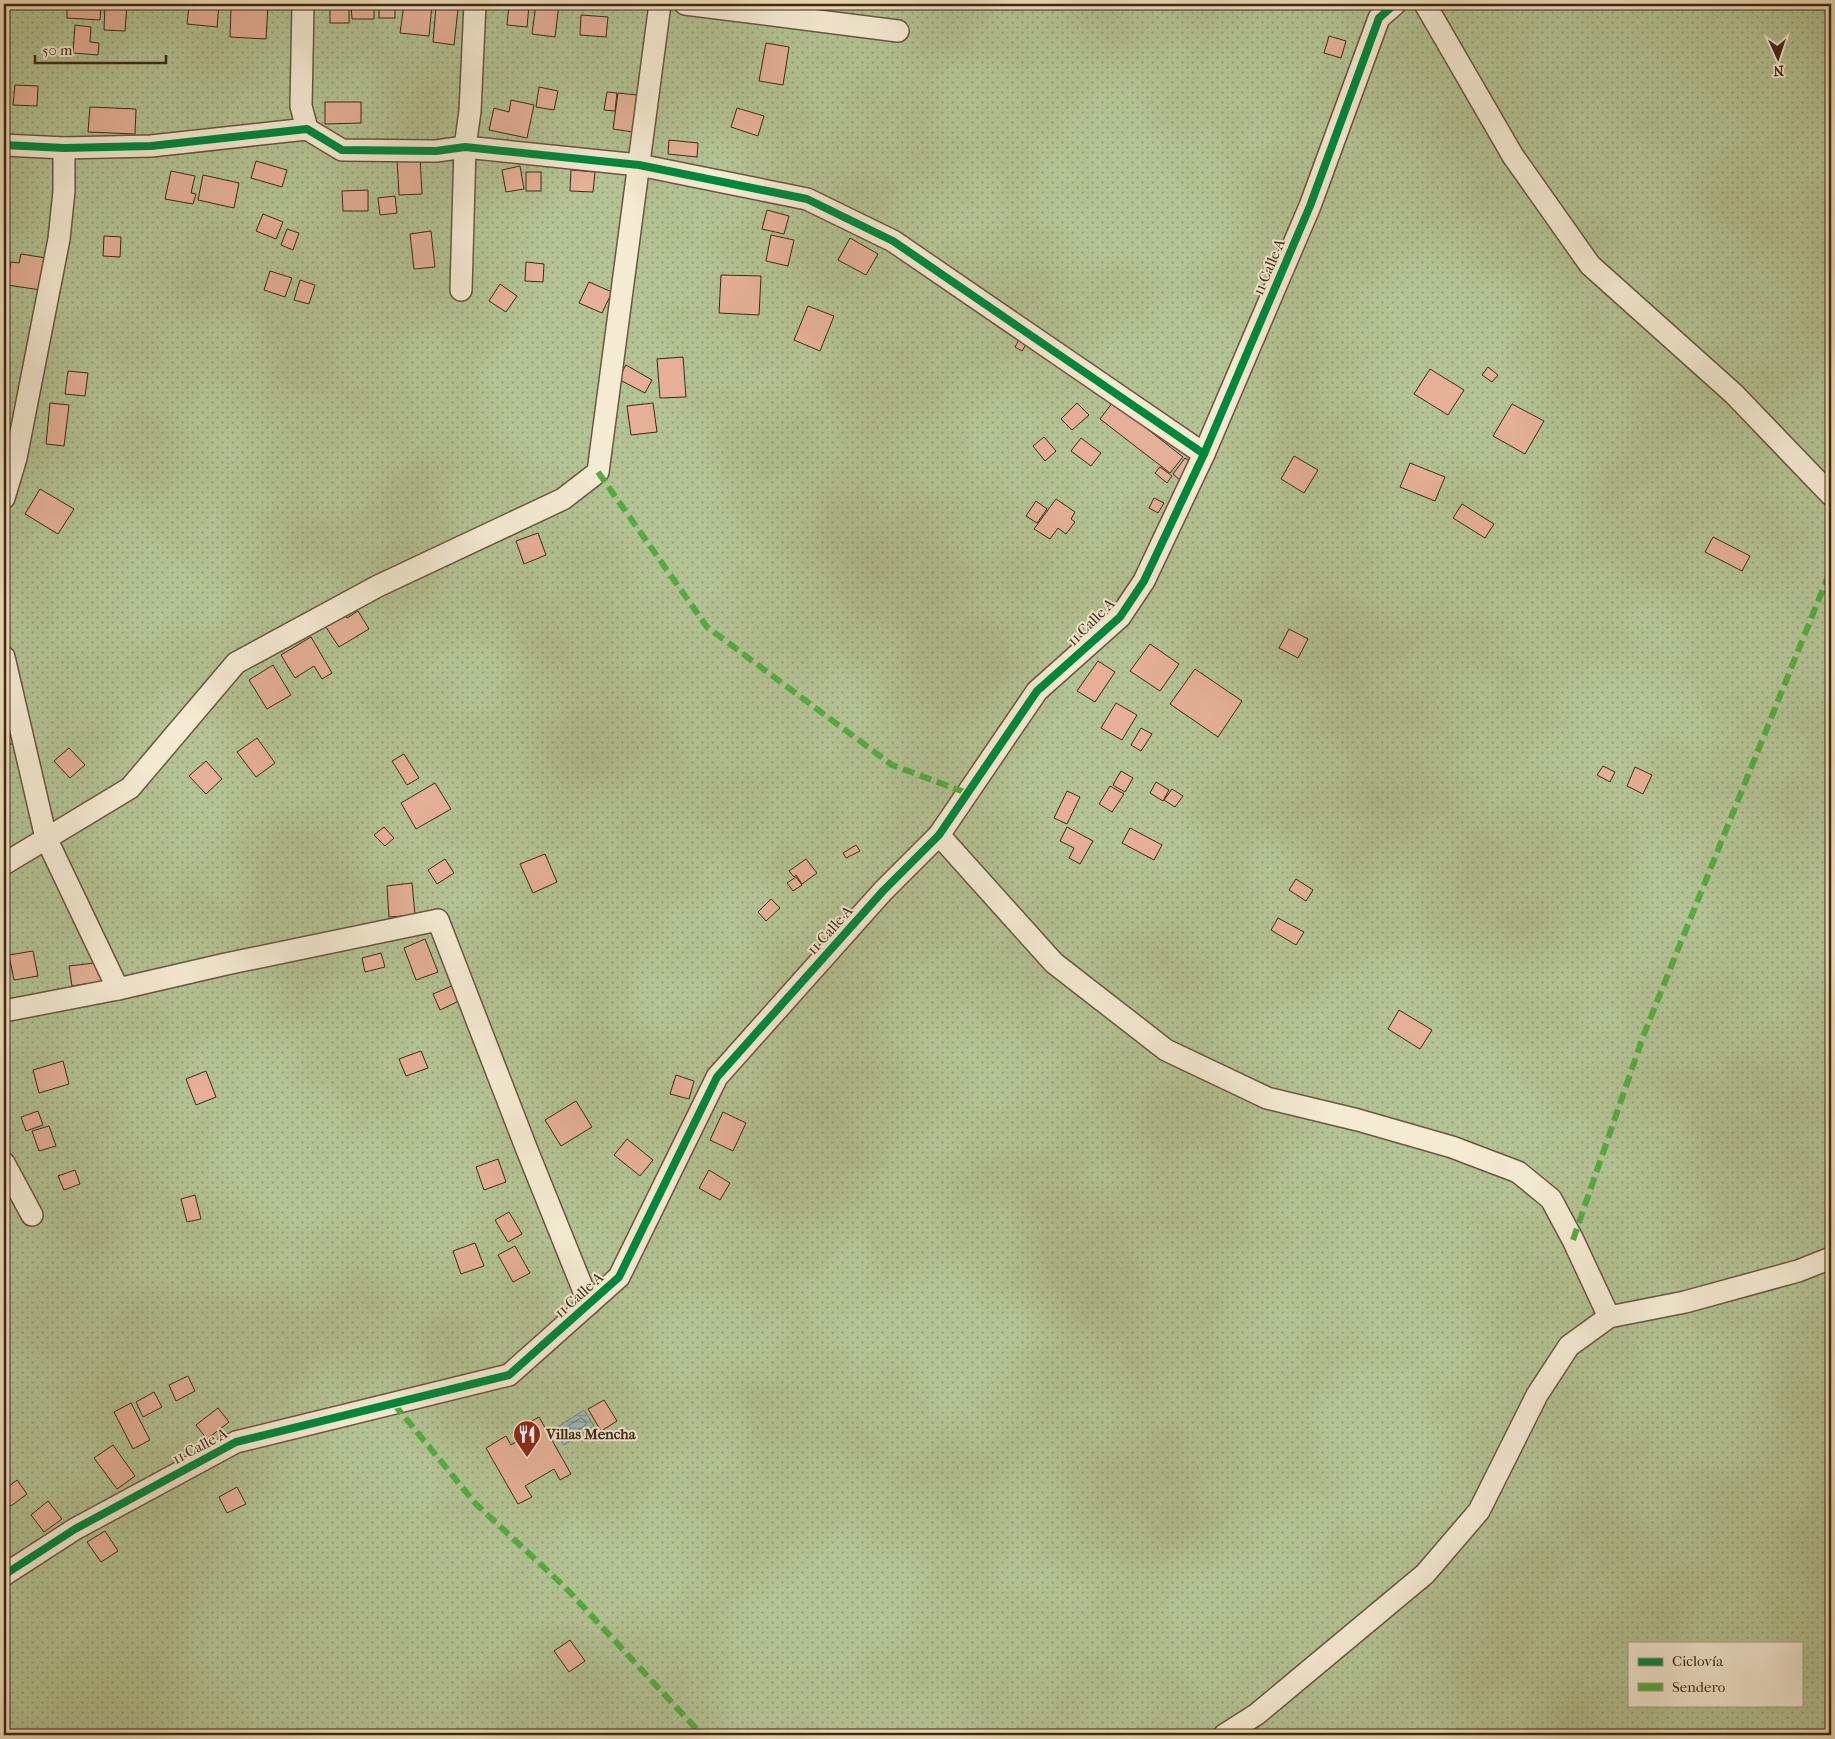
<svg xmlns="http://www.w3.org/2000/svg" width="1835" height="1739" font-family="'IM FELL French Canon',serif">
	<style>
		.park { fill: url(#park-dots); stroke: #7a7556; fill-rule: evenodd }
		.water { fill: url(#water-rules); stroke: #797f7a }
		.lines { fill: none; stroke-linecap: round; stroke-linejoin: round }
		.shore { stroke: #70706a; stroke-width: 1 }
		.building { fill: #e5b097; stroke: #3f2717 }
		.minor-casing { stroke: #6b5540; stroke-width: 24 }
		.minor { stroke: #f5ebd3; stroke-width: 21 }
		.quiet { stroke: #56aa42; stroke-width: 6; stroke-dasharray: 12 6; stroke-linecap: butt }
		.cycleway-casing { stroke: #f5ebd3; stroke-width: 11 }
		.cycleway { stroke: #00873e; stroke-width: 8 }
		.labels { text-anchor: middle; dominant-baseline: central; stroke-width: 4; stroke-linejoin: round; paint-order: stroke }
		.street-label { font-size: 15px; fill: #3f2717; stroke: #f5ebd3 }
		.poi-label { font-size: 15px; font-weight: bold; fill: #3f2717; stroke: #f5ebd3; text-anchor: start }
	</style>
	<defs>
		<pattern id="park-dots" width="8" height="8" patternUnits="userSpaceOnUse" patternTransform="scale(1.25)"><rect width="8" height="8" fill="#b4c394"/><path d="M2 2h.1M6 6h.1" fill="none" stroke="#949e78" stroke-width="1.8" stroke-linecap="round"/></pattern>
		<pattern id="water-rules" width="6" height="5" patternUnits="userSpaceOnUse" patternTransform="scale(1.25)"><rect width="6" height="5" fill="#a0babc"/><path d="M0 2.5h6" fill="none" stroke="#849798"/></pattern>
	</defs>
	<rect width="100%" height="100%" fill="#efe0bb"/>
	<filter id="stains"><feTurbulence type="fractalNoise" baseFrequency=".004" numOctaves="4"/><feColorMatrix values="0 0 0 0 .2 0 0 0 0 .09 0 0 0 0 .02 0 0 0 .5 -.17"/></filter>
	<radialGradient id="worn" r=".72"><stop offset=".6" stop-color="#630" stop-opacity="0"/><stop offset="1" stop-color="#630" stop-opacity=".3"/></radialGradient>
	<path class="park" d="M4 4H1831V1735H4ZM1629 1643H1801V1705H1629Z"/>
	<polygon class="water" points="584,1410 594,1426 564,1445 554,1429"/>
	<g class="lines">
		<polygon class="shore" points="581,1418 586,1422 586,1425 568,1437 565,1436 563,1430"/>
	</g>
	<g class="building">
		<polygon points="67,4 101,4 100,20 67,18"/>
		<polygon points="105,4 127,4 125,31 104,30"/>
		<polygon points="189,4 219,4 217,27 187,24"/>
		<polygon points="244,4 268,6 266,39 230,37 231,8 243,9"/>
		<rect x="330" y="4" width="19" height="19"/>
		<polygon points="351,4 374,4 374,19 352,19"/>
		<rect x="379" y="4" width="16" height="14"/>
		<polygon points="404,4 432,4 429,36 400,33"/>
		<polygon points="509,4 529,5 527,27 507,25"/>
		<polygon points="536,4 559,4 555,37 532,34"/>
		<polygon points="436,7 458,9 454,45 433,42"/>
		<polygon points="581,15 608,17 606,37 580,35"/>
		<polygon points="75,25 91,27 90,42 99,43 98,55 73,53"/>
		<polygon points="1329,36 1346,41 1341,58 1324,53"/>
		<polygon points="766,43 789,47 783,85 759,81"/>
		<polygon points="15,85 38,86 37,106 13,105"/>
		<polygon points="539,87 558,91 554,110 536,107"/>
		<polygon points="607,92 617,93 615,111 604,110"/>
		<polygon points="618,93 637,95 633,132 613,129"/>
		<polygon points="511,100 534,105 527,138 489,130 494,108 509,112"/>
		<polygon points="325,102 361,102 361,123 325,124"/>
		<polygon points="90,107 136,109 135,134 88,132"/>
		<polygon points="737,108 764,116 758,136 731,127"/>
		<polygon points="669,140 698,143 697,157 668,154"/>
		<polygon points="420,157 422,194 399,195 397,158"/>
		<polygon points="256,161 287,170 282,187 251,178"/>
		<polygon points="520,166 524,189 506,192 502,170"/>
		<polygon points="571,170 595,172 593,192 570,191"/>
		<polygon points="171,171 195,176 191,193 196,194 193,204 165,199"/>
		<rect x="526" y="172" width="15" height="19"/>
		<polygon points="203,175 239,183 234,208 198,200"/>
		<polygon points="368,190 368,211 343,211 342,191"/>
		<polygon points="395,196 397,213 380,215 378,198"/>
		<polygon points="767,210 789,216 784,234 762,229"/>
		<polygon points="263,214 283,222 276,239 256,231"/>
		<polygon points="287,229 299,233 293,250 281,245"/>
		<polygon points="431,231 435,267 414,269 410,234"/>
		<polygon points="771,235 794,240 788,266 766,261"/>
		<polygon points="104,236 121,237 120,257 103,256"/>
		<polygon points="850,238 878,254 866,275 838,260"/>
		<polygon points="21,254 46,258 41,290 7,285 11,262 19,263"/>
		<polygon points="526,262 544,264 543,282 525,281"/>
		<polygon points="270,271 292,278 285,297 264,290"/>
		<polygon points="721,275 761,276 759,315 719,313"/>
		<polygon points="300,280 315,285 309,304 294,300"/>
		<polygon points="589,282 612,292 602,313 579,303"/>
		<polygon points="500,284 517,296 506,312 489,301"/>
		<polygon points="808,306 834,316 820,351 794,340"/>
		<polygon points="1020,338 1027,343 1022,351 1015,347"/>
		<polygon points="683,357 686,397 660,398 657,359"/>
		<polygon points="626,365 652,380 645,393 618,379"/>
		<polygon points="1488,367 1498,375 1492,382 1482,375"/>
		<polygon points="1430,369 1464,390 1448,415 1414,394"/>
		<polygon points="68,371 88,373 85,396 65,394"/>
		<polygon points="1113,402 1183,457 1170,473 1100,419"/>
		<polygon points="50,403 69,405 64,446 46,444"/>
		<polygon points="653,403 657,432 631,435 627,406"/>
		<polygon points="1077,403 1089,415 1072,430 1061,419"/>
		<polygon points="1512,404 1544,421 1525,454 1493,436"/>
		<polygon points="1044,437 1056,451 1045,461 1033,446"/>
		<polygon points="1081,438 1101,453 1091,466 1071,451"/>
		<polygon points="1294,456 1318,470 1304,493 1281,479"/>
		<polygon points="1185,458 1194,465 1181,481 1173,474"/>
		<polygon points="1410,463 1445,477 1435,501 1400,487"/>
		<polygon points="1160,467 1172,476 1167,483 1155,473"/>
		<polygon points="40,489 74,509 58,534 25,514"/>
		<polygon points="1154,498 1164,503 1158,513 1149,508"/>
		<polygon points="1056,499 1075,512 1071,519 1075,522 1066,534 1058,528 1050,539 1034,529"/>
		<polygon points="1036,501 1047,509 1037,523 1026,516"/>
		<polygon points="1462,504 1494,524 1485,538 1453,518"/>
		<polygon points="538,533 546,555 524,564 516,541"/>
		<polygon points="1713,537 1750,556 1742,571 1705,552"/>
		<polygon points="358,611 369,629 339,647 324,624 344,613 347,618"/>
		<polygon points="1289,629 1308,639 1298,658 1279,648"/>
		<polygon points="311,637 332,673 322,679 314,666 295,678 281,655"/>
		<polygon points="1150,644 1179,664 1160,691 1130,671"/>
		<polygon points="1098,661 1115,672 1095,702 1077,691"/>
		<polygon points="273,665 291,695 267,709 249,680"/>
		<polygon points="1195,669 1242,701 1218,737 1170,704"/>
		<polygon points="1116,703 1137,715 1122,740 1101,728"/>
		<polygon points="4,720 16,720 15,744 4,744"/>
		<polygon points="1141,728 1152,734 1141,751 1131,745"/>
		<polygon points="257,738 275,763 256,777 237,752"/>
		<polygon points="69,748 85,765 70,778 54,761"/>
		<polygon points="404,754 419,778 407,785 392,761"/>
		<polygon points="206,761 222,779 206,794 189,776"/>
		<polygon points="1603,766 1615,772 1610,782 1597,775"/>
		<polygon points="1635,767 1652,775 1643,794 1627,786"/>
		<polygon points="1121,771 1133,778 1125,792 1113,785"/>
		<polygon points="1156,782 1169,790 1163,801 1150,793"/>
		<polygon points="435,783 451,809 416,829 401,803"/>
		<polygon points="1110,786 1124,794 1112,812 1099,804"/>
		<polygon points="1172,789 1183,796 1175,807 1164,800"/>
		<polygon points="1067,791 1080,797 1067,824 1054,818"/>
		<polygon points="384,827 394,838 385,846 374,835"/>
		<polygon points="1067,827 1093,841 1080,864 1069,858 1074,848 1060,841"/>
		<polygon points="1130,828 1162,845 1154,860 1122,843"/>
		<polygon points="856,845 860,851 846,858 843,853"/>
		<polygon points="545,854 557,882 533,893 520,864"/>
		<polygon points="445,859 454,873 437,884 428,870"/>
		<polygon points="806,859 817,873 802,884 796,875 794,877 789,871"/>
		<polygon points="796,877 802,885 793,891 787,883"/>
		<polygon points="1296,879 1313,890 1306,901 1289,890"/>
		<polygon points="412,883 415,915 389,917 387,886"/>
		<polygon points="771,899 780,908 766,921 758,912"/>
		<polygon points="1278,918 1304,932 1296,945 1271,930"/>
		<polygon points="425,939 438,972 416,980 404,948"/>
		<polygon points="33,951 38,976 14,980 9,955"/>
		<polygon points="381,953 385,967 365,972 362,958"/>
		<polygon points="102,962 105,981 72,986 69,966"/>
		<polygon points="454,985 461,1000 440,1010 433,994"/>
		<polygon points="1399,1010 1432,1030 1420,1049 1388,1029"/>
		<polygon points="421,1051 428,1068 406,1076 399,1059"/>
		<polygon points="63,1061 69,1084 39,1093 33,1070"/>
		<polygon points="206,1071 216,1097 196,1105 186,1079"/>
		<polygon points="676,1075 694,1081 689,1099 670,1094"/>
		<polygon points="576,1101 592,1127 561,1146 545,1120"/>
		<polygon points="38,1111 43,1125 26,1131 21,1117"/>
		<polygon points="723,1112 746,1123 733,1151 710,1140"/>
		<polygon points="49,1126 56,1146 39,1151 32,1131"/>
		<polygon points="627,1139 653,1160 640,1176 614,1155"/>
		<polygon points="498,1159 506,1182 484,1190 476,1167"/>
		<polygon points="75,1170 80,1184 64,1190 58,1176"/>
		<polygon points="709,1170 730,1183 720,1200 699,1188"/>
		<polygon points="195,1195 201,1219 187,1222 181,1199"/>
		<polygon points="509,1212 522,1234 508,1242 495,1220"/>
		<polygon points="475,1243 484,1266 461,1274 453,1251"/>
		<polygon points="515,1246 530,1273 513,1282 498,1255"/>
		<polygon points="188,1376 195,1391 176,1401 169,1385"/>
		<polygon points="154,1392 162,1407 143,1417 136,1402"/>
		<polygon points="604,1400 617,1421 601,1431 588,1409"/>
		<polygon points="131,1403 150,1440 133,1449 114,1412"/>
		<polygon points="218,1408 229,1422 207,1439 196,1425"/>
		<polygon points="539,1417 571,1474 560,1480 554,1469 525,1486 532,1497 518,1504 486,1448 506,1436 511,1445 528,1435 523,1426"/>
		<polygon points="113,1445 135,1476 117,1489 94,1458"/>
		<polygon points="17,1480 27,1494 11,1506 4,1496 4,1490"/>
		<polygon points="237,1487 246,1504 227,1513 219,1497"/>
		<polygon points="48,1501 62,1519 44,1532 31,1515"/>
		<polygon points="105,1531 118,1551 101,1562 87,1542"/>
		<polygon points="570,1640 585,1661 569,1672 554,1651"/>
	</g>
	<g class="lines">
		<g class="minor-casing">
			<g id="minor">
				<polyline points="303,4 301,106 307,129"/>
				<polyline points="685,4 898,31"/>
				<polyline points="1425,4 1513,156 1590,265 1734,394 1831,495"/>
				<polyline points="4,145 64,148 151,146 307,129 342,150 436,151 465,147 639,165 807,199 893,241 1204,454"/>
				<polyline points="461,290 465,147 470,111 475,4"/>
				<polyline points="4,498 16,458 59,239 64,191 64,148"/>
				<polyline points="4,657 46,838 118,989"/>
				<polyline points="939,835 1054,963 1166,1050 1267,1098 1358,1120 1452,1147 1518,1172 1551,1199 1573,1240 1609,1317"/>
				<polyline points="4,864 130,788 236,663 378,586 563,499 598,472 660,4"/>
				<polyline points="4,1011 118,989 226,964 438,920 527,1150 589,1304"/>
				<polyline points="4,1163 32,1215"/>
				<polyline points="4,1575 75,1529 236,1442 509,1375 619,1277 717,1077 883,891 939,835 1037,691 1120,617 1144,581 1204,454 1310,206 1379,18 1395,4"/>
				<polyline points="1224,1735 1257,1714 1425,1574 1479,1511 1537,1395 1569,1346 1609,1317 1685,1302 1798,1271 1831,1258"/>
			</g>
		</g>
		<use href="#minor" class="minor"/>
		<g class="quiet">
			<polyline points="598,472 707,627 892,765 967,793"/>
			<polyline points="1573,1240 1644,1034 1831,569"/>
			<polyline points="394,1404 476,1504 565,1587 702,1735"/>
		</g>
		<g class="cycleway-casing">
			<g id="cycleway">
				<polyline points="4,145 64,148 151,146 307,129 342,150 436,151 465,147 639,165 807,199 893,241 1204,454"/>
				<polyline points="4,1575 75,1529 236,1442 509,1375 619,1277 717,1077 883,891 939,835 1037,691 1120,617 1144,581 1204,454 1310,206 1379,18 1395,4"/>
			</g>
		</g>
		<use href="#cycleway" class="cycleway"/>
	</g>
	<defs>
		<g id="restaurant-pin" transform="scale(1.4375)"><path d="M0 17L-7.5 6A9.5 9.5 0 1 1 7.5 6Z" fill="#8f2418" stroke="#f5ebd3"/><path d="M-5-6h1v4h1v-4h1v4h1v-4h1v5L-1.5 .5V6h-2V.5L-5-1ZM5-6V6H3V1.5H1.5Q1.5-4 5-6Z" fill="#fff"/></g>
	</defs>
	<g fill-rule="evenodd">
		<use href="#restaurant-pin" x="527" y="1434"/>
	</g>
	<g class="labels">
		<g class="street-label">
			<text transform="translate(1269 267) rotate(-67)">11 Calle A</text>
			<text transform="translate(1091 622) rotate(-45)">11 Calle A</text>
			<text transform="translate(830 930) rotate(-48)">11 Calle A</text>
			<text transform="translate(579 1295) rotate(-42)">11 Calle A</text>
			<text transform="translate(200 1446) rotate(-28)">11 Calle A</text>
		</g>
		<g class="poi-label">
			<text x="546" y="1434">Villas Mencha</text>
		</g>
	</g>
	<rect width="1835" height="1739" fill="none" stroke="#efe0bb" stroke-width="20"/>
	<rect x="5" y="5" width="1825" height="1729" fill="none" stroke="#3f2717" stroke-width="2.5"/>
	<rect x="10" y="10" width="1815" height="1719" fill="none" stroke="#3f2717"/>
	<rect x="1628" y="1642" width="175" height="65" fill="#f5ebd3" stroke="#ac9d88"/>
	<rect x="1638" y="1658" width="25" height="8" fill="#00873e" stroke="#ac9d88"/>
	<text x="1672" y="1666" font-size="15" fill="#3f2717">Ciclovía</text>
	<rect x="1638" y="1683" width="25" height="8" fill="#56aa42" stroke="#ac9d88"/>
	<text x="1672" y="1692" font-size="15" fill="#3f2717">Sendero</text>
	<g transform="translate(1778 58) rotate(177)" stroke="#f5ebd3" stroke-width="4" paint-order="stroke">
	<path d="M0-4L9 19L0 12L-9 19Z" fill="#3f2717"/>
	<text y="-8" font-size="14" font-weight="bold" text-anchor="middle" fill="#3f2717">N</text>
	</g>
	<path d="M35 55v8h131v-8" fill="none" stroke="#3f2717" stroke-width="2.5"/>
	<text x="42" y="55" font-size="15" fill="#3f2717" stroke="#f5ebd3" stroke-width="4" paint-order="stroke">50 m</text>
	<rect width="100%" height="100%" filter="url(#stains)"/>
	<rect width="100%" height="100%" fill="url(#worn)"/>
</svg>
